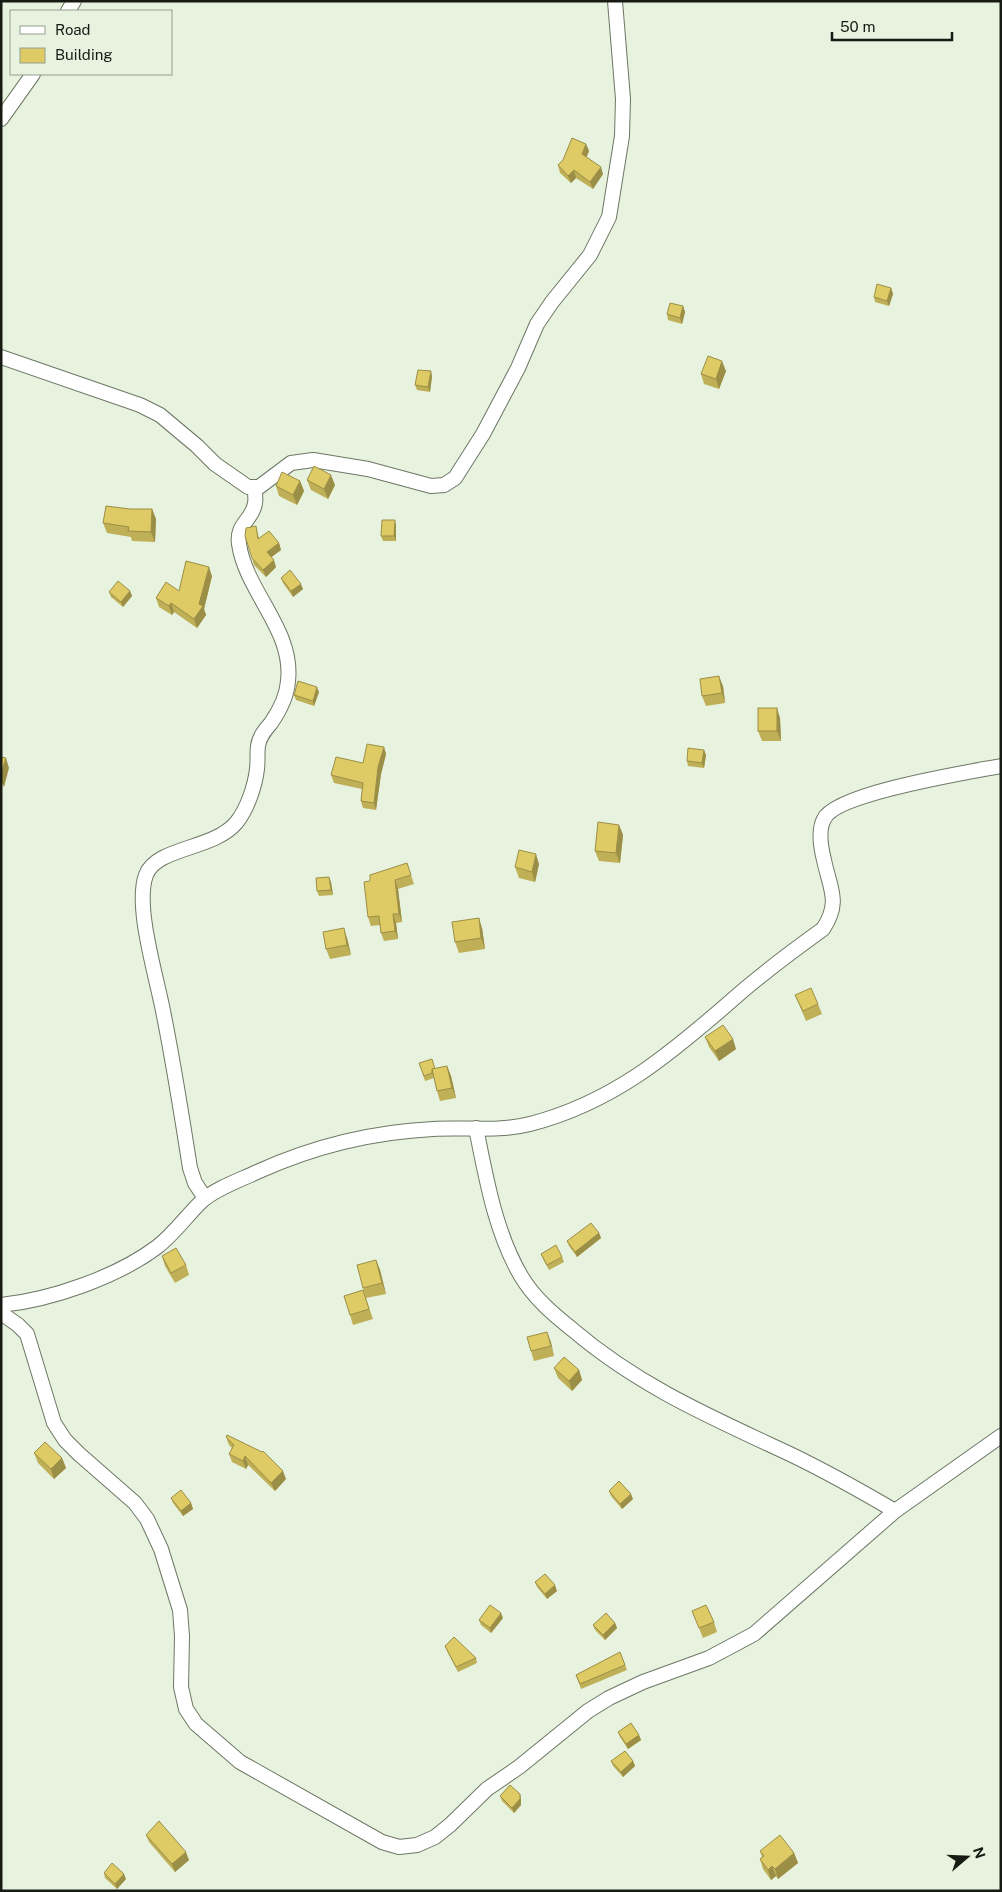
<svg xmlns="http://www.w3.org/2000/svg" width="1002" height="1892" font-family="'Public Sans',sans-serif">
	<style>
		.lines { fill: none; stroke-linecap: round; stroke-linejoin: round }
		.street-casing { stroke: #6d7765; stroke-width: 16 }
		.street { stroke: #fff; stroke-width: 14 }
		.wall { fill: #bfaf57 }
		.shaded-wall { fill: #9b8e47 }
		.building { fill: #decb65; stroke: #9b8e47 }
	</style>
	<rect width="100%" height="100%" fill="#e7f3df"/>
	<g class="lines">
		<g class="street-casing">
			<g id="street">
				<polyline points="68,11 74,1"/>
				<polyline points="1,119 33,74"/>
				<polyline points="1,357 140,405 160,415 197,446 215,464 248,487 259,487 291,463 313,460 368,469 431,486 444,485 455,478 483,434 518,368 537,324 552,302 590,255 609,217 622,136 623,99 615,1"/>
				<path d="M476 1128C486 1177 495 1232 521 1276 534 1298 553 1314 573 1330 640 1387 713 1418 792 1455 827 1472 861 1491 895 1511"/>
				<path d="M205 1198 195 1183 190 1168C182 1117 174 1066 164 1016 158 981 134 907 146 875 156 847 213 850 236 823 247 810 255 786 257 769 258 762 257 754 258 746 259 737 265 730 271 723 280 710 287 696 288 681 294 630 246 592 239 544 236 523 253 520 255 503 256 498 255 492 254 487"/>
				<path d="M1 1305C51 1300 117 1277 157 1247 175 1233 187 1215 203 1200 217 1188 240 1180 257 1172 312 1147 372 1132 433 1129 465 1127 498 1132 530 1124 612 1103 669 1055 731 1001 760 975 791 952 823 929 841 902 830 889 824 860 821 848 818 830 824 819 836 793 970 772 1001 766"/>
				<polyline points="1,1313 18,1325 27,1334 54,1423 65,1440 79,1454 135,1503 147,1519 161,1549 180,1610 182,1636 181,1687 186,1709 196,1724 240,1762 382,1842 399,1847 417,1845 435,1837 450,1825 487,1789 519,1767 588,1711 609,1698 643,1682 709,1658 754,1634 895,1511 1001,1436"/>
			</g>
		</g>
		<use href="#street" class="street"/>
	</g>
	<g class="wall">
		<polygon points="586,144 589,151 586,157 603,174 593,189 576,178 571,183 560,173 558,165"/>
		<polygon points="891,288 893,294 889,306 875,302 874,297"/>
		<polygon points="683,306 685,312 682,324 668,320 667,314"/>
		<polygon points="726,371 719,389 704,384 701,374"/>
		<polygon points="432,376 430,392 417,390 415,385"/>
		<polygon points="307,480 335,485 328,499 311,490"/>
		<polygon points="300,481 304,491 297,505 279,496 276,486"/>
		<polygon points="130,509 152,509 156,519 155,542 132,541 131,537 107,533 103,523"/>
		<polygon points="396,525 396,541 383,541 381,536"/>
		<polygon points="256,526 259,538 279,543 281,550 271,557 276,567 266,577 254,565 252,558"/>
		<polygon points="212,576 204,609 206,615 197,628 174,612 172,615 159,607 156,598 179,591"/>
		<polygon points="281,578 303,589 293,597 283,583"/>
		<polygon points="130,591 132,596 123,607 111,597 109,592"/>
		<polygon points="723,686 725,703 706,706 702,696"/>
		<polygon points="319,692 314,706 296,700 294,695"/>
		<polygon points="780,718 781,741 762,741 758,731"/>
		<polygon points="384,747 386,754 381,774 376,810 363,808 361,801 362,789 334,783 331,775 363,763"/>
		<polygon points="706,755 704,768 688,766 687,761"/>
		<polygon points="619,825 623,835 620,863 599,861 595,851"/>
		<polygon points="407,863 414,884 398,889 402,922 396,923 398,939 384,941 381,933 380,925 371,926 368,917 370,881"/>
		<polygon points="539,864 535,882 519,878 515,867"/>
		<polygon points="331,882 333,895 319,896 317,891"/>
		<polygon points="482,928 485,949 459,953 455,942"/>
		<polygon points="347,938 351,955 330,959 326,949"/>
		<polygon points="795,995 818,1004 822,1014 806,1021"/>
		<polygon points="705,1037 736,1049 719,1061 709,1047"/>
		<polygon points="419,1063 435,1069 447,1066 451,1076 456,1098 440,1101 437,1091 434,1078 425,1081"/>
		<polygon points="599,1233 601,1238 577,1257 569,1246 567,1241"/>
		<polygon points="541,1254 562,1257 564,1262 549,1270 543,1259"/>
		<polygon points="162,1256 186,1265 189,1275 175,1283 165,1266"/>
		<polygon points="376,1260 380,1270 386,1294 366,1298 363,1288"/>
		<polygon points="363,1290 373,1319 353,1325 350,1315"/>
		<polygon points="547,1332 554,1356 534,1361 531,1351"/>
		<polygon points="554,1368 579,1370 582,1380 572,1391 558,1378"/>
		<polygon points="226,1437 286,1479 275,1491 248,1465 246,1469 232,1462 229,1454 232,1448 229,1445"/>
		<polygon points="34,1453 62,1458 66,1468 54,1479 38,1463"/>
		<polygon points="609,1491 633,1499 622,1509 611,1496"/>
		<polygon points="171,1498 191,1503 193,1509 183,1516 173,1503"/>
		<polygon points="535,1582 557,1591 547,1599 537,1587"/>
		<polygon points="692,1611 714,1622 717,1632 703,1638"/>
		<polygon points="503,1618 491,1633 481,1625 479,1620"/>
		<polygon points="615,1623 617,1628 605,1640 595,1630 593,1625"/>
		<polygon points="445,1646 476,1658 477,1663 458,1672 447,1651"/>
		<polygon points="620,1652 627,1670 581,1689 576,1675"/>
		<polygon points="618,1732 639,1735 641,1740 628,1749 620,1737"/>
		<polygon points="611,1761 633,1761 635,1766 623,1777 613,1766"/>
		<polygon points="520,1794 521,1800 521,1805 514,1813 502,1801 500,1796"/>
		<polygon points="146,1835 189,1860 175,1872 149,1842"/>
		<polygon points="760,1851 794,1853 798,1863 778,1879 776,1876 771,1880 763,1869 760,1859 762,1857"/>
		<polygon points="104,1873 126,1879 117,1889 105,1878"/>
	</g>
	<g class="shaded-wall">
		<polygon points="586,144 589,151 585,161 582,154"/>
		<polygon points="601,167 603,174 593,189 590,182"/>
		<polygon points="574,170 576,178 571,183 568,176"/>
		<polygon points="891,288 893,294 889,306 887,301"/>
		<polygon points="683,306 685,312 682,324 680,318"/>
		<polygon points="722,361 726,371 719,389 716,379"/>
		<polygon points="431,371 432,376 430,392 428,387"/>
		<polygon points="331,475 335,485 328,499 324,489"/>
		<polygon points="300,481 304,491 297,505 293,495"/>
		<polygon points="152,509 156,519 155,542 151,532"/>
		<polygon points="395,520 396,525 396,541 394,536"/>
		<polygon points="279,543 281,550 269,559 267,552"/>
		<polygon points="274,560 276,567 266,577 263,570"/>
		<polygon points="209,567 212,576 204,609 206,615 197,628 194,619 199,604"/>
		<polygon points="301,584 303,589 293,597 291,591"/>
		<polygon points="130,591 132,596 123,607 121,602"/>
		<polygon points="171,603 174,612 172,615 169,606"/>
		<polygon points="719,676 723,686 725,703 722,693"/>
		<polygon points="317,687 319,692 314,706 313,701"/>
		<polygon points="777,708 780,718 781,741 777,731"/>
		<polygon points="384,747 386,754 381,774 376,810 374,803 378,767"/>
		<polygon points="704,750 706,755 704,768 702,763"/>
		<polygon points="6,758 9,768 4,787 1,781 1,773"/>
		<polygon points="619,825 623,835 620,863 616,853"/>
		<polygon points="536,854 539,864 535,882 532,872"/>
		<polygon points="329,877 331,882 333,895 331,890"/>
		<polygon points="395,880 398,889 402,922 399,914"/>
		<polygon points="393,914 396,923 398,939 395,931"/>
		<polygon points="479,918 482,928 485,949 481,938"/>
		<polygon points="344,928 347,938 351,955 347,945"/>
		<polygon points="733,1039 736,1049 719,1061 715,1051"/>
		<polygon points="447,1066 451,1076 456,1098 452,1088"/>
		<polygon points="599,1233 601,1238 577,1257 575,1252"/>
		<polygon points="376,1260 380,1270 386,1294 382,1283"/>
		<polygon points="547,1332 551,1342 554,1356 551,1346"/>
		<polygon points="579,1370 582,1380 572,1391 569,1381"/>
		<polygon points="245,1456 248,1465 246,1469 243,1461"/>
		<polygon points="62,1458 66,1468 54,1479 51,1469"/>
		<polygon points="283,1471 286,1479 275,1491 271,1483"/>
		<polygon points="631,1494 633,1499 622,1509 620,1504"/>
		<polygon points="191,1503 193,1509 183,1516 181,1511"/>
		<polygon points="555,1585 557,1591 547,1599 545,1594"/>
		<polygon points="501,1613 503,1618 491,1633 490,1628"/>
		<polygon points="615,1623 617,1628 605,1640 603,1635"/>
		<polygon points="639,1735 641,1740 628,1749 626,1744"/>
		<polygon points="633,1761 635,1766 623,1777 621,1772"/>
		<polygon points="520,1794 521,1800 521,1805 514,1813 512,1808"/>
		<polygon points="186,1852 189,1860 175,1872 172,1864"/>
		<polygon points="794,1853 798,1863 778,1879 775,1869"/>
		<polygon points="772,1866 776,1876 771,1880 768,1870"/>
		<polygon points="124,1874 126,1879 117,1889 115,1884"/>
	</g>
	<g class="building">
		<polygon points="572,138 586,144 582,154 601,167 590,182 574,170 568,176 558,165 563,160"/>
		<polygon points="877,284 891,288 887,301 874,297"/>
		<polygon points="670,303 683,306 680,318 667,314"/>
		<polygon points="708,356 722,361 716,379 701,374"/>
		<polygon points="418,370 431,371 428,387 415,385"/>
		<polygon points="314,466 331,475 324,489 307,480"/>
		<polygon points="282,472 300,481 293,495 276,486"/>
		<polygon points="106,506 130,509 152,509 151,532 128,531 129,527 103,523"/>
		<polygon points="382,520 395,520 394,536 381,536"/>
		<polygon points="256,526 258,539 269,531 279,543 267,552 274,560 263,570 252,558 245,536 246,528"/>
		<polygon points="186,561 209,567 199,604 203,606 194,619 171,603 169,606 156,598 166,582 179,591"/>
		<polygon points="290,570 301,584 291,591 281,578"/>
		<polygon points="118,581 130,591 121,602 109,592"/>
		<polygon points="719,676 722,693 702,696 700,679"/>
		<polygon points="298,681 317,687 313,701 294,695"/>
		<rect x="758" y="708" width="19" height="23"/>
		<polygon points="367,744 384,747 378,767 374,803 361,801 363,783 331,775 336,757 363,763"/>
		<polygon points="688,748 704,750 702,763 687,761"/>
		<polygon points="1,757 6,758 1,773"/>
		<polygon points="598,822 619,825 616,853 595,851"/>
		<polygon points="519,850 536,854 532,872 515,867"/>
		<polygon points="407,863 411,875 395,880 399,914 393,914 395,931 381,933 379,916 368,917 364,882 370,881 370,875"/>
		<polygon points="329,877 331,890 317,891 316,878"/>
		<polygon points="479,918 481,938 455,942 452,922"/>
		<polygon points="344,928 347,945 326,949 323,932"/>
		<polygon points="811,988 818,1004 803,1011 795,995"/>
		<polygon points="723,1025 733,1039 715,1051 705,1037"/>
		<polygon points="432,1059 435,1069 432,1069 432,1073 424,1076 419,1063"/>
		<polygon points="447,1066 452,1088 437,1091 432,1069"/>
		<polygon points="591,1223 599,1233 575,1252 567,1241"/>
		<polygon points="556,1245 562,1257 547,1265 541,1254"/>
		<polygon points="176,1248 186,1265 171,1273 162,1256"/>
		<polygon points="376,1260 382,1283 363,1288 357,1265"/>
		<polygon points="363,1290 369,1309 350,1315 344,1296"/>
		<polygon points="547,1332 551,1346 531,1351 527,1337"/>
		<polygon points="564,1357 579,1370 569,1381 554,1368"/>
		<polygon points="227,1435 262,1452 263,1451 283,1471 271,1483 245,1456 243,1461 229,1454 234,1445 226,1437"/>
		<polygon points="45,1442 62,1458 51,1469 34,1453"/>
		<polygon points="619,1481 631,1494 620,1504 609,1491"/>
		<polygon points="181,1490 191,1503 181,1511 171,1498"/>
		<polygon points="545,1574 555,1585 545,1594 535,1582"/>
		<polygon points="490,1605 501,1613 490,1628 479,1620"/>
		<polygon points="706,1605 714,1622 699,1628 692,1611"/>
		<polygon points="606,1613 615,1623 603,1635 593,1625"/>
		<polygon points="454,1637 476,1658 456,1667 445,1646"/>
		<polygon points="620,1652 625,1665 580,1684 576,1675"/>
		<polygon points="631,1723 639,1735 626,1744 618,1732"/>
		<polygon points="625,1751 633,1761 621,1772 611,1761"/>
		<polygon points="510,1785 520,1794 520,1799 512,1808 500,1796"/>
		<polygon points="159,1821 186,1852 172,1864 146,1835"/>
		<polygon points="780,1835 794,1853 775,1869 772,1866 768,1870 760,1859 764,1856 760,1851"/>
		<polygon points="112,1863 124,1874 115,1884 104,1873"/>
	</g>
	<rect width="1002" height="1892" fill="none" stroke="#171b14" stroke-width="5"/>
	<rect x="10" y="10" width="162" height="65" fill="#e7f3df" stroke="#949d8e"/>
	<rect x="20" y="26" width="25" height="8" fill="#ffffff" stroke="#949d8e"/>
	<text x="55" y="35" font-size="15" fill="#171b14">Road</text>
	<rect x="20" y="48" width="25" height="15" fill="#decb65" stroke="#949d8e"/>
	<text x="55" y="60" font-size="15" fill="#171b14">Building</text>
	<g transform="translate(967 1857) rotate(71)" stroke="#e7f3df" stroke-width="4" paint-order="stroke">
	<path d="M0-4L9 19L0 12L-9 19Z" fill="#171b14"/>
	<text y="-8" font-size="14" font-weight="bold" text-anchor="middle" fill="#171b14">N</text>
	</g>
	<path d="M832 32v8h120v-8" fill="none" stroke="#171b14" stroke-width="2.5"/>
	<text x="840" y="32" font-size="15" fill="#171b14" stroke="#e7f3df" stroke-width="4" paint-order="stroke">50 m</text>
</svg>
